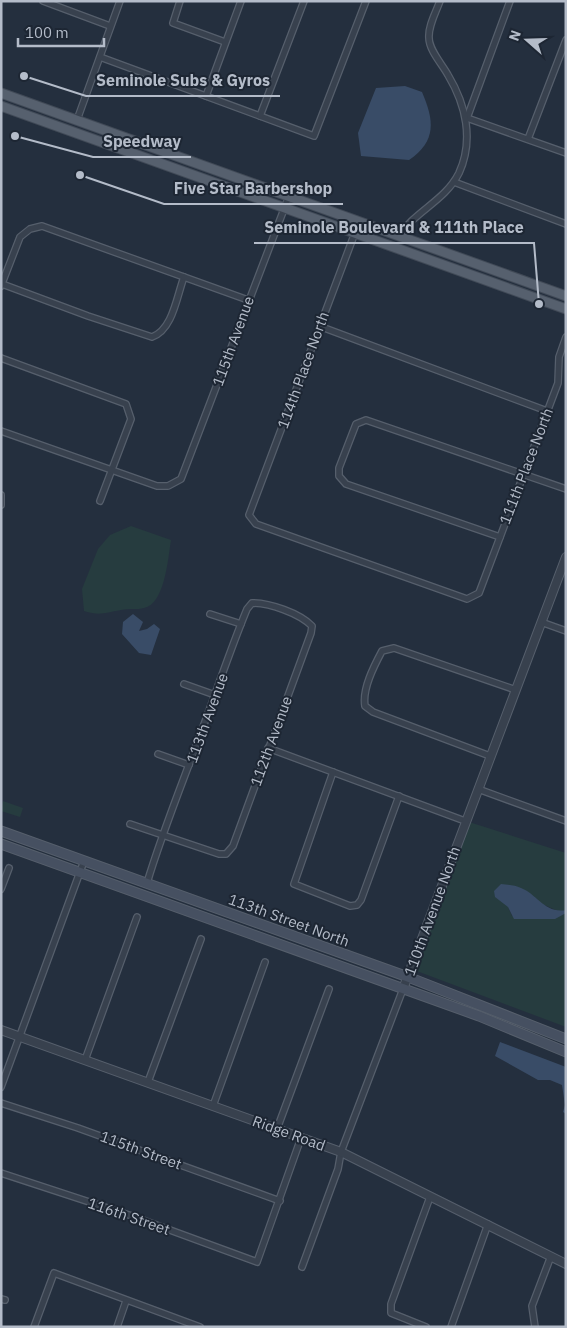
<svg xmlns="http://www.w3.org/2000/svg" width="567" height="1328" font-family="'IBM Plex Sans',sans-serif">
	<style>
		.green { fill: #263c3f; fill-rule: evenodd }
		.water { fill: #394c67 }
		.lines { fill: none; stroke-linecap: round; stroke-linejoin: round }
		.minor-casing { stroke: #565f6c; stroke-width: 8 }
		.tertiary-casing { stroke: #565f6c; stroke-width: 10 }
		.secondary-casing { stroke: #565f6c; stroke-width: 11 }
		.primary-casing { stroke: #414a57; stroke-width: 11 }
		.minor { stroke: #38414e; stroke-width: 5.5 }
		.tertiary { stroke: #38414e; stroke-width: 8 }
		.secondary { stroke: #465061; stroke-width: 9 }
		.primary { stroke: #56606e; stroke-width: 9 }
		.labels { text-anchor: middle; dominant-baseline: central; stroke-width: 4; stroke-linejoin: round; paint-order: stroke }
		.street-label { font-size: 15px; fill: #b4bcc9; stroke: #1d2633 }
		.leader { fill: none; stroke: #b4bcc9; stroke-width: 2 }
		.callout-dot { fill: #b4bcc9; stroke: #1d2633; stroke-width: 2 }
		.callout-label { font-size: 16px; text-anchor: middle; font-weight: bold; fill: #b4bcc9; stroke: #1d2633; stroke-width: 4; stroke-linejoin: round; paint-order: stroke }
	</style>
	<rect width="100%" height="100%" fill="#242f3e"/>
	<g class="green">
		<path d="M131 526 171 540C168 558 165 604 144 608 137 610 129 608 121 610 104 613 100 616 84 611L82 589 98 549 110 535Z"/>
		<polygon points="3,801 23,808 20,817 1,811"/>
		<path d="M469 822 566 853V1027L414 970ZM533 896 542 904 558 911 512 916 508 907Z"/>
	</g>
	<g class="water">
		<path d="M405 86 422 92C434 120 437 141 409 160L361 156 358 133 376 88Z"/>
		<polygon points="133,614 143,622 139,631 147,629 154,624 160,629 151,655 139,653 122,634 123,622"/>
		<path d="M501 884C508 885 515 885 521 888 537 894 545 914 566 910V913L555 919H514L508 907 495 897 494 891Z"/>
		<polygon points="500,1042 566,1067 566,1114 563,1112 565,1105 562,1085 550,1080 538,1080 495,1056"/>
	</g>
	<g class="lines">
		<g class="minor-casing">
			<g id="minor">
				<polyline points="43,1 110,26"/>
				<polyline points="180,1 173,23 225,42"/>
				<polyline points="510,1 467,118 566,153"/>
				<polyline points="100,57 314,136 366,1"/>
				<polyline points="206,96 241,1"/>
				<polyline points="260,116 304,1"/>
				<polyline points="77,120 120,1"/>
				<polyline points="528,139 566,40"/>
				<polyline points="454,182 566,224"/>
				<polyline points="359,222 249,515 256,524 467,599 479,593 558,383 559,357 566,337"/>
				<path d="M399 236C415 211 445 201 459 173 474 140 466 105 448 75 442 64 429 50 429 38 428 26 436 12 440 1"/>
				<path d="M2 284 88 316 152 337C173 330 177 295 184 277"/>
				<polyline points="1,286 20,237 30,229 42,226 248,300"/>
				<polyline points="319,326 547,411"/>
				<polyline points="1,358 126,404 131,419 100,501"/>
				<polyline points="1,431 157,486 168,486 181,479 289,196"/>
				<polyline points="1,495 1,505"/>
				<polyline points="500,537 346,484 339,476 339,468 356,424 366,420 566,489"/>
				<polyline points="210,614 241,624"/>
				<polyline points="541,622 566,631"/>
				<polyline points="184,684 215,695"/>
				<polyline points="268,748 465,821"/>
				<polyline points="158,754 189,765"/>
				<path d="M490 756 373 712 365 706C362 689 374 666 382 651L394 648 516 690"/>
				<polyline points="333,772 294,884 350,906 357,905 361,900 399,796"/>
				<polyline points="478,789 566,821"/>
				<path d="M130 824 219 854H226L233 846 311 633 312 626C299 613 270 603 252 603L247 609C230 650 216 693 200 735 182 784 162 833 147 883"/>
				<polyline points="1,889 9,868"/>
				<polyline points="85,1060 137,917"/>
				<polyline points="148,1082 201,939"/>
				<polyline points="1,1087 84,861"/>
				<polyline points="1,1103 78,1128 280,1201"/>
				<polyline points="213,1106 265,962"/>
				<polyline points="277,1129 329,989"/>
				<polyline points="1,1173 129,1215 257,1262 301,1138"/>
				<polyline points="302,1267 338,1169 341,1152 403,989"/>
				<polyline points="1,1299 5,1300"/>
				<polyline points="34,1327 54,1273 200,1327"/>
				<polyline points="117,1327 126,1301"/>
				<polyline points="426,1327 391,1313 391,1304 430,1197"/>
				<polyline points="451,1327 488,1224"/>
				<polyline points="535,1327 532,1306 551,1256"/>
			</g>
		</g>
		<g class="tertiary-casing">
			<g id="tertiary">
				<polyline points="403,989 566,557"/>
				<polyline points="1,1030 341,1152 566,1264"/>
			</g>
		</g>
		<g class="secondary-casing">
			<g id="secondary">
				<polyline points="1,831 408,977 566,1039"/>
				<polyline points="1,844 479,1016 566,1052"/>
			</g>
		</g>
		<g class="primary-casing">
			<g id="primary">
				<polyline points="1,93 566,296"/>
				<polyline points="1,106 566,309"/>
			</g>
		</g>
		<use href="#minor" class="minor"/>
		<use href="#tertiary" class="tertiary"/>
		<use href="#secondary" class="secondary"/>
		<use href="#primary" class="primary"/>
	</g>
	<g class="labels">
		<g class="street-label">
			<text transform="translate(233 341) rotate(-70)">115th Avenue</text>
			<text transform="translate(303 370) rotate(-70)">114th Place North</text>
			<text transform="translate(526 466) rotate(-69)">111th Place North</text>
			<text transform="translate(207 718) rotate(-70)">113th Avenue</text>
			<text transform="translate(271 741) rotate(-70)">112th Avenue</text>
			<text transform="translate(432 911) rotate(-70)">110th Avenue North</text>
			<text transform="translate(289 920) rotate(20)">113th Street North</text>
			<text transform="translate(289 1133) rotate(20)">Ridge Road</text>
			<text transform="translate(141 1150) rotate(20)">115th Street</text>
			<text transform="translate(129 1216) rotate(19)">116th Street</text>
		</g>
	</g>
	<path class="leader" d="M24 76L86 96H280M15 136L93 157H191M80 175L164 204H343M539 304L534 243H254"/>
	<g class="callout-dot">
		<circle cx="24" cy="76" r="5"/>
		<circle cx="15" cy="136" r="5"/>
		<circle cx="80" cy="175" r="5"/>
		<circle cx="539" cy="304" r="5"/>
	</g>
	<g class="callout-label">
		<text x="183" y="86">Seminole Subs &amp; Gyros</text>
		<text x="142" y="147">Speedway</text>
		<text x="253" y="194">Five Star Barbershop</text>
		<text x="394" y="233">Seminole Boulevard &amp; 111th Place</text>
	</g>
	<rect width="567" height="1328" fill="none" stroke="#b4bcc9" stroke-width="5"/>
	<g transform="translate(527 40) rotate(290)" stroke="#1d2633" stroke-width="4" paint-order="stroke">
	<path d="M0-4L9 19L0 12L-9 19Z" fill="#b4bcc9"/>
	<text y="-8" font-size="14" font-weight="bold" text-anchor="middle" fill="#b4bcc9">N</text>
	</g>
	<path d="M18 38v8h86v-8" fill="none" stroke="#b4bcc9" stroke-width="2.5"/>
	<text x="25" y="38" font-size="15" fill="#b4bcc9" stroke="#1d2633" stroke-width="4" paint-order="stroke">100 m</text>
</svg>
